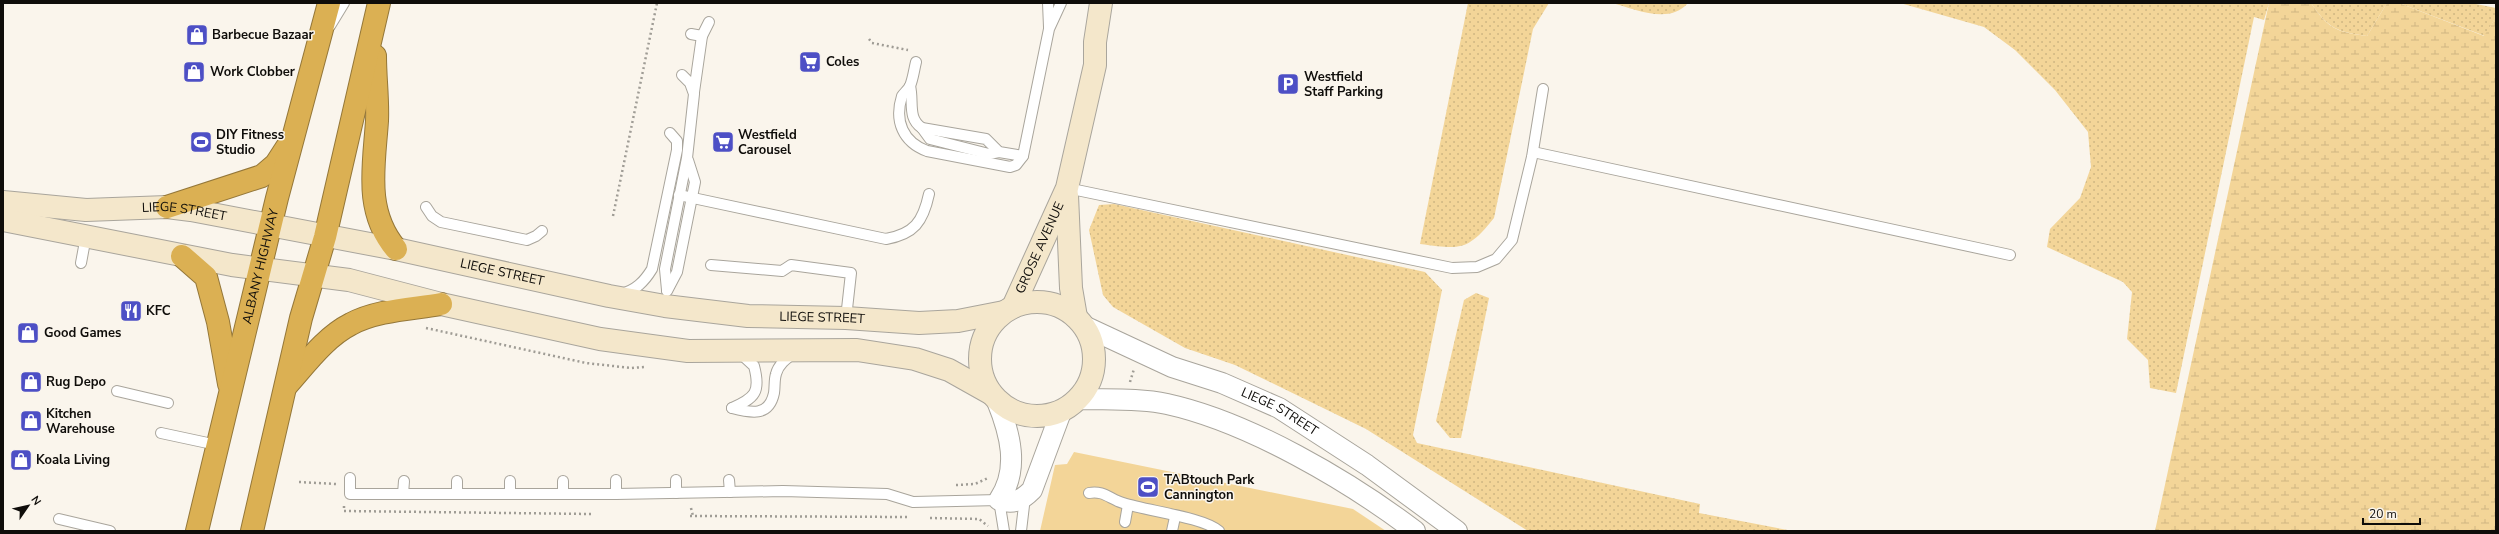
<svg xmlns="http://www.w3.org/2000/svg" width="2499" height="534" font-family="'Nunito Sans',sans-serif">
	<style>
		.grass { fill: url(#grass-dots) }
		.wetland { fill: url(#wetland-marsh) }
		.pitch { fill: #f3d598 }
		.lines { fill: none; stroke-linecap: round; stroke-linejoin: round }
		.lane-casing { stroke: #a9a59c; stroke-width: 12 }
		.street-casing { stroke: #a9a59c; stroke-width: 22 }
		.secondary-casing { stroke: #a9a59c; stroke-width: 24 }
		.highway-casing { stroke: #947739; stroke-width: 24 }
		.path { stroke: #9f9c95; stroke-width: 2.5; stroke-dasharray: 2 3; stroke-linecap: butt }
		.lane { stroke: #fff; stroke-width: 10 }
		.street { stroke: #fff; stroke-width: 20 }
		.secondary { stroke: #f4e7cb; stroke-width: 22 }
		.highway { stroke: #dbb053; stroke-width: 22 }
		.labels { text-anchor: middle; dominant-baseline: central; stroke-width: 3; stroke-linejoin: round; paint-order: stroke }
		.poi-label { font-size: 13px; font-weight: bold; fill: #0f0d0a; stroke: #faf5ec; text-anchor: start }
		.street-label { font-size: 13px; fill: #0f0d0a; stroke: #faf5ec }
	</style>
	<defs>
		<pattern id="grass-dots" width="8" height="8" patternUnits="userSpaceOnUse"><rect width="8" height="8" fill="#f3d598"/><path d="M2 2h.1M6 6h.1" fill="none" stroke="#cfb682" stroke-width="1.8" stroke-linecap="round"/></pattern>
		<pattern id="wetland-marsh" width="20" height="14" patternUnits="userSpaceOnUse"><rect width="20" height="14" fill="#f3d598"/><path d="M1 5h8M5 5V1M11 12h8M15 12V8" fill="none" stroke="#cfb682"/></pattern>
	</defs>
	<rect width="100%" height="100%" fill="#faf5ec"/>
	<g class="grass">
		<path d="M1468 3H1549L1533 29 1494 218C1467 252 1460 249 1420 244Z"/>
		<path d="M1612 3H1688C1669 25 1635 9 1612 3Z"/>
		<polygon points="1900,3 2269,3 2264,20 2254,17 2176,393 2150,388 2148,360 2127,339 2132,292 2123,282 2047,247 2050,229 2080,198 2091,167 2088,132 2055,90 2015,50 1984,27"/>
		<path d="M2311 3H2387L2367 36C2338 32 2328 29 2311 3Z"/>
		<polygon points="2399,3 2471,3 2496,8 2496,20 2494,20 2485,36"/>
		<polygon points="1114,204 1425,272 1442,290 1413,435 1417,443 1700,504 1699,513 1793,531 1528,531 1366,429 1235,365 1185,348 1113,307 1103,295 1089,230 1099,205"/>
		<polygon points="1476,293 1489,298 1461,438 1450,438 1436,421 1464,300"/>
	</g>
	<path class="wetland" d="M2269 3H2311C2328 29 2337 32 2367 36L2387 3H2399L2484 36 2494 20H2496V531H2155Z"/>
	<polygon class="pitch" points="1074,452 1353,509 1386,531 1040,531 1055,465 1067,464"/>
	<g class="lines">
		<g class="lane-casing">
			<g id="lane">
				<polyline points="1048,3 1049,27"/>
				<polyline points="330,26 344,3"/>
				<polyline points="691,34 702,36"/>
				<path d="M916 62C914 70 913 79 910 86 908 90 904 93 902 96 894 121 903 142 927 151L1010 167 1016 165 1023 156 1049 29 1061 3"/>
				<path d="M910 86C914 102 907 118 922 128L986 139 999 152 1023 156"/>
				<polyline points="694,92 702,36 709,22"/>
				<polyline points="922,128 930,139 989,154 999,152"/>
				<polyline points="1533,152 2010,255"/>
				<polyline points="1067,188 1452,268 1477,267 1496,259 1512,240 1532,157 1543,89"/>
				<path d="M679 195 886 239C914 234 923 222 929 194"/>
				<polyline points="426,207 432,216 441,222 527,240 536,236 542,231"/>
				<polyline points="81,263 86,236"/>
				<polyline points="711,265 782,271 791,265 851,273 846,318"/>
				<polyline points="667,290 665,269 687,158 694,94 690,83 682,75"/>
				<polyline points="667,291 677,272 695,182 688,160"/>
				<path d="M621 294C636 290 644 282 652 269L677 150V141L670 133"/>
				<polyline points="117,391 168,403"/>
				<path d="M732 408C751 413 769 417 774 393 775 387 774 380 776 374 778 365 786 359 794 353"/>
				<path d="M732 408C755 398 761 392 754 366L740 353"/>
				<polyline points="161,433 217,445"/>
				<polyline points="350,478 350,494 616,494 783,491 887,494 913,502 999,500 1004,531"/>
				<polyline points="676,480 676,493"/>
				<polyline points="729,480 730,492"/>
				<polyline points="457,481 457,493"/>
				<polyline points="510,493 510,481"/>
				<polyline points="563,493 563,481"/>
				<path d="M1089 493C1103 490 1110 499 1123 503 1147 511 1203 517 1219 531"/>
				<polyline points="403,494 404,481"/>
				<polyline points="616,494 616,480"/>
				<polyline points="59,519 110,531"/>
				<polyline points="1125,522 1128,505"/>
				<polyline points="1021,531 1025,497"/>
				<polyline points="1172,531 1175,517"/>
			</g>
		</g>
		<g class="street-casing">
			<g id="street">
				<path id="s1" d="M1084 326 1172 367 1222 383 1279 408 1367 465 1457 531"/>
				<path d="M1079 399C1108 400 1138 398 1167 404 1249 422 1349 481 1415 531"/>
				<path d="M997 401C1010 433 1020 469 999 500 1014 504 1021 501 1032 490L1061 412"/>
			</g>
		</g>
		<g class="secondary-casing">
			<g id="secondary">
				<polyline points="1067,195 1071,288 1076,317"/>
				<path id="s2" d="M3 202 86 210 167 207 191 210 396 249 609 296 665 306 748 316 846 318 919 323 958 321 1004 312"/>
				<polyline points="3,220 232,265 349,280 441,304 600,339 688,351 857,350 915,359 949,370 990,393"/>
				<circle cx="1037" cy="359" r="57"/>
				<path id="s3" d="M1013 307 1067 188 1095 65V42L1101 3"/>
			</g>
		</g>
		<g class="highway-casing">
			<g id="highway">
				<path d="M375 56C375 78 378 99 377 121 374 166 364 211 396 249"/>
				<polyline points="167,207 262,176 276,164 287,147"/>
				<polyline points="182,256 206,277 218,322 229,384"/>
				<path d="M286 386C305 365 325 337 351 324 377 310 412 309 441 304"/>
				<path id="s4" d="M197 531 277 198 329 3"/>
				<polyline points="252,531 301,318 325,237 379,3"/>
			</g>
		</g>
		<g class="path">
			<polyline points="869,39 872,43 908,50"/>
			<polyline points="613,216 657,3"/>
			<polyline points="426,328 586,363 631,368 645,367"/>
			<polyline points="1130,382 1134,369"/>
			<polyline points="299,482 336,484"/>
			<polyline points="956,485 975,484 988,478"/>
			<polyline points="344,506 344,511 591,514"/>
			<polyline points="691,508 693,516"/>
			<polyline points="690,516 909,517"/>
			<polyline points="930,518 979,519 988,526"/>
		</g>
		<use href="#lane" class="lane"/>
		<use href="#street" class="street"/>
		<use href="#secondary" class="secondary"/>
		<use href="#highway" class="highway"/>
	</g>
	<defs>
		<g id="shop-square" transform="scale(1.15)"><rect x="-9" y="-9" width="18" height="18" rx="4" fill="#4d4fc5" stroke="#faf5ec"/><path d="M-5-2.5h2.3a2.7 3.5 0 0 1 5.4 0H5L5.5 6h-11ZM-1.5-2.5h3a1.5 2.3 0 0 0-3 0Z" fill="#fff"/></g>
		<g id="supermarket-square" transform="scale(1.15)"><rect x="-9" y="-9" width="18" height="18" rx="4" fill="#4d4fc5" stroke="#faf5ec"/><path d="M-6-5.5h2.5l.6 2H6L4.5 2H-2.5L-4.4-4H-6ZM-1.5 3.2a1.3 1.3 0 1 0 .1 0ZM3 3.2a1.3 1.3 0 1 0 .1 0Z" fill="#fff"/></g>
		<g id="parking-square" transform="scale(1.15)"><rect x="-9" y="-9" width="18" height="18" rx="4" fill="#4d4fc5" stroke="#faf5ec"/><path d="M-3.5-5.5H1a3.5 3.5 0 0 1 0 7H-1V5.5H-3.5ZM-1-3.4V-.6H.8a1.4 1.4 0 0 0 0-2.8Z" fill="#fff"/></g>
		<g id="stadium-square" transform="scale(1.15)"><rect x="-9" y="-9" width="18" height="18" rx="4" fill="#4d4fc5" stroke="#faf5ec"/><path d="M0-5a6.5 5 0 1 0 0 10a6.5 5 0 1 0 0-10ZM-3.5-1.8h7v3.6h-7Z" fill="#fff"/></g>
		<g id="restaurant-square" transform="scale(1.15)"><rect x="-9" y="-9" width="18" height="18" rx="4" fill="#4d4fc5" stroke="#faf5ec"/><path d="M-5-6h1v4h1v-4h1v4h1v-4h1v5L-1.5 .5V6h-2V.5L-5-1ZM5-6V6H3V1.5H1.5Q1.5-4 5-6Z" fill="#fff"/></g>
	</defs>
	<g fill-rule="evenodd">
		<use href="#shop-square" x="197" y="35"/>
		<use href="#supermarket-square" x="810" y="62"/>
		<use href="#shop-square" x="194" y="72"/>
		<use href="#parking-square" x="1288" y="84"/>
		<use href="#stadium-square" x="201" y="142"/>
		<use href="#supermarket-square" x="723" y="142"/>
		<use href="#restaurant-square" x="131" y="311"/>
		<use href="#shop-square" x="28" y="333"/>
		<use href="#shop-square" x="31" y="382"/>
		<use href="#shop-square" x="31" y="421"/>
		<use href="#shop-square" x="21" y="460"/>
		<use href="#stadium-square" x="1148" y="487"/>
	</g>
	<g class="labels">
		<g class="poi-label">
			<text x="212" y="35">Barbecue Bazaar</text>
			<text x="826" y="62">Coles</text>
			<text x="210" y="72">Work Clobber</text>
			<text x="1304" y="77">Westfield<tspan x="1304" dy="15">Staff Parking</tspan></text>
			<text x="216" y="135">DIY Fitness<tspan x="216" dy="15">Studio</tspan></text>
			<text x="738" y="135">Westfield<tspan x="738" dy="15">Carousel</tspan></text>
			<text x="146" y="311">KFC</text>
			<text x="44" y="333">Good Games</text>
			<text x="46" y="382">Rug Depo</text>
			<text x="46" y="414">Kitchen<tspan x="46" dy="15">Warehouse</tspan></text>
			<text x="36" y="460">Koala Living</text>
			<text x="1164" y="480">TABtouch Park<tspan x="1164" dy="15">Cannington</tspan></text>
		</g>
		<g class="street-label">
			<text stroke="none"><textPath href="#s2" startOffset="182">LIEGE STREET</textPath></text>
			<text stroke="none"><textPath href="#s3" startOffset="65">GROSE AVENUE</textPath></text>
			<text stroke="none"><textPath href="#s4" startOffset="272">ALBANY HIGHWAY</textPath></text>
			<text stroke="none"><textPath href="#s2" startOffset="506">LIEGE STREET</textPath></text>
			<text stroke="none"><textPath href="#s2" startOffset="830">LIEGE STREET</textPath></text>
			<text stroke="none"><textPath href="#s1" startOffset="214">LIEGE STREET</textPath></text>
		</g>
	</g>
	<rect width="2499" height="534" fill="none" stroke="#0f0d0a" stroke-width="8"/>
	<g transform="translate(28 506) rotate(56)" stroke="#faf5ec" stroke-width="3" paint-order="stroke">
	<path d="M0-3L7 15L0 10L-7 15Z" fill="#0f0d0a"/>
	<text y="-6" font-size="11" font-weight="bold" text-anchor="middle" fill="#0f0d0a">N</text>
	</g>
	<path d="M2363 518v6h57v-6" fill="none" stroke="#0f0d0a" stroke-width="2"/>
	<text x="2369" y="518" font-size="12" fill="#0f0d0a" stroke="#faf5ec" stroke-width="3" paint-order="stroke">20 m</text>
</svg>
